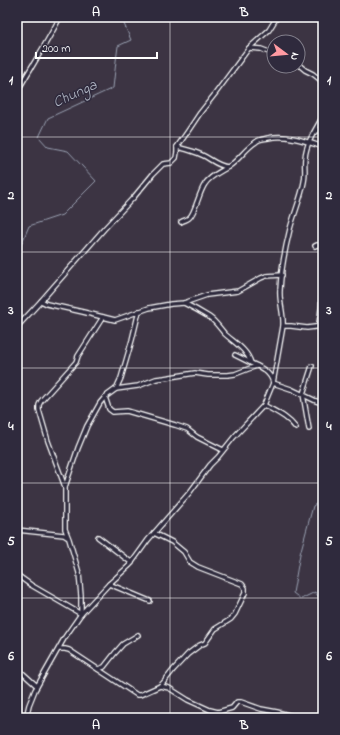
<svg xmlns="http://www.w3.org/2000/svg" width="340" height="735" font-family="'Indie Flower',sans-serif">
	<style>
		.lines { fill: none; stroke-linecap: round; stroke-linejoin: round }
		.stream { stroke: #9aa2b3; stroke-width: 1 }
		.minor-casing { stroke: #fff; stroke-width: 6 }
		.minor { stroke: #2f2a3d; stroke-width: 3.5 }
		.grid { fill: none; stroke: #fff; stroke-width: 1; stroke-opacity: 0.55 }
		.labels { text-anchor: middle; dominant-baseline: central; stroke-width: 3; stroke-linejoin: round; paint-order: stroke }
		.water-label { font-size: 15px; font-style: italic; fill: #b3b9c6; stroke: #2f2a3d }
		.neatline { fill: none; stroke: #fff; stroke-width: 1.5 }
		.grid-label { font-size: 13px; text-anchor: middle; font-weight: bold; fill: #fff }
	</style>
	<rect width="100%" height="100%" fill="#3c3443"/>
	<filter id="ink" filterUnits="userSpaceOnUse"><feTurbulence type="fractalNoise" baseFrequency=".025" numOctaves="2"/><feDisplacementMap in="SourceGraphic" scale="8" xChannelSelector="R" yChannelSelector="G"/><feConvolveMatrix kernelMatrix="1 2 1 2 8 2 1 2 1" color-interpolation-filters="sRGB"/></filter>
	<g filter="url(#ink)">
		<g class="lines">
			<g class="stream">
				<polyline points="17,247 21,245 29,226 62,215 96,181 68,151 48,147 39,137 48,118 113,88 116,61 118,46 131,40 121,17"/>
				<polyline points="323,499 313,506 300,554 293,593 301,599 315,592 323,603"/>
			</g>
			<g class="minor-casing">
				<g id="minor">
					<polyline points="249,48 261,49 274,54"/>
					<polyline points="298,64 305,70 313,74 323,82"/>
					<path d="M17 92C31 67 47 43 60 17"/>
					<polyline points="315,132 323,127"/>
					<path d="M177 147C185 149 194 151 202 155 211 159 217 166 228 167 239 160 246 148 256 142 259 139 264 139 268 138 287 134 305 141 323 147"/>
					<path d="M181 222C184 220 187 220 189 218 195 214 199 192 205 184 210 176 220 172 228 167"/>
					<polyline points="315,246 317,245 323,245"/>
					<polyline points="41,301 47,304 83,312 115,320 149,308 171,304 184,303 207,295 238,291 261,278 266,276 282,275"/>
					<path d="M184 303C192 307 201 312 209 317 215 321 219 327 224 333 233 342 247 349 251 363 260 367 271 372 273 383L291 389 316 401 323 403"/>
					<polyline points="283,326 291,326 307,328 323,326"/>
					<polyline points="17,327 41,301 104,229 134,197 153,174 163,164 171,163 176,158 177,152 177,147 188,131 200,113 215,94 249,48 269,30 277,17"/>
					<path d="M318 327C322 313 321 299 323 284"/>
					<polyline points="235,355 251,363"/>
					<polyline points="116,389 138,386 156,379 164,378 195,373 208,375 228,375 235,374 248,369 257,366"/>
					<polyline points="105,397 109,409 113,412 127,411 175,425 187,429 197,437 223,450"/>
					<path d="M264 405C276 412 288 417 296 428"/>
					<polyline points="309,429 304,400 303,394 312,366"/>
					<polyline points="65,487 78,448 87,426 100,403 105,397 116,389 121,378 132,340 139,311"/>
					<polyline points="17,530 64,535 67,537"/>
					<polyline points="98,537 132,563"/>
					<polyline points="17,575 31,585 81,614"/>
					<polyline points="109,584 150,601"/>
					<polyline points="81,614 81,596 79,573 69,539 65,529 65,487 48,441 39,410 39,405 41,401 76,362 78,356 103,317"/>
					<polyline points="59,649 65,649 69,650 137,695 140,695 160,686 163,683 174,669 188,654 200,645 205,643 215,629 231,619 235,614 245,593 245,588 242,584 198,567 190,562 184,552 172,542 154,533"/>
					<polyline points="17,668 37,686"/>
					<polyline points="98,669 104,667 115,653 123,644 138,635"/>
					<polyline points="160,686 169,688 188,700 210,710 218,712 232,708 237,702 241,702 261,709 277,712 281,713 299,718"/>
					<path d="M26 718 29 705 35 690 65 637 81 614 109 584 130 565 148 540 190 492 210 465 218 457 234 437 264 405 273 383 283 326C284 314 279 302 280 290 281 270 285 249 290 229 294 214 301 198 304 182 306 174 304 166 305 158 306 143 316 129 323 116"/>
				</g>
			</g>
			<use href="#minor" class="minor"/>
		</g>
	</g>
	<path class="grid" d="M170 17V718M17 137H323M17 252H323M17 368H323M17 483H323M17 598H323"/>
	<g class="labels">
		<g class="water-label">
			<text transform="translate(75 94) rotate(-25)">Chunga</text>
		</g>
	</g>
	<rect width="340" height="735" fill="none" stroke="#2f2a3d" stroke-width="44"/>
	<g transform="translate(286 54) rotate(106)"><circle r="19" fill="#2f2a3d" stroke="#827f8b"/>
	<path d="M0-3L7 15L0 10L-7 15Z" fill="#ff9aa2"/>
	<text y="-6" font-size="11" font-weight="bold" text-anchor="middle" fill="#ffffff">N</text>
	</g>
	<path d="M36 52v6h121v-6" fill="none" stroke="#ffffff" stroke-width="2"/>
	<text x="42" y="52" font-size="12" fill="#ffffff" stroke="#2f2a3d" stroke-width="3" paint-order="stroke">200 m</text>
	<rect x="22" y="22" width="296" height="691" class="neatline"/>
	<g class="grid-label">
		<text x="96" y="16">A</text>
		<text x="244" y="16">B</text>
		<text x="11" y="84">1</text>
		<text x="329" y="84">1</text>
		<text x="11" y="199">2</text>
		<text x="329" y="199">2</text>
		<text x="11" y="314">3</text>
		<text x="329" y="314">3</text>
		<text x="11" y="430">4</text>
		<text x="329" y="430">4</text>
		<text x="11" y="545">5</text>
		<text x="329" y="545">5</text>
		<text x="11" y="660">6</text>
		<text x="329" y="660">6</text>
		<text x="96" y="729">A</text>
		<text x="244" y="729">B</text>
	</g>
</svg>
